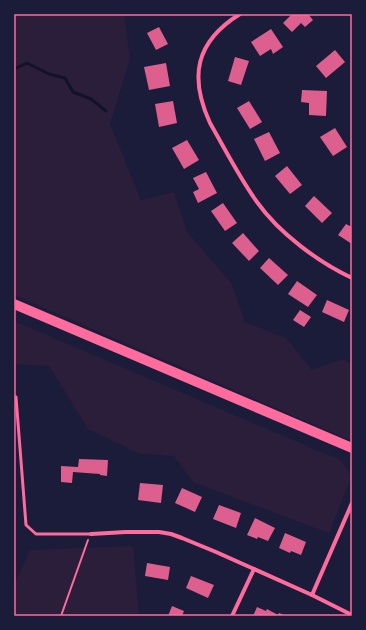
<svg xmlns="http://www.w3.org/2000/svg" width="366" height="630" font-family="'Archivo Narrow',sans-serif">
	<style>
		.green { fill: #2a1e3b }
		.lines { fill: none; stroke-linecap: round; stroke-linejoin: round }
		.stream { stroke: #12122b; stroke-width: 3 }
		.building { fill: #dd5f8e }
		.path { stroke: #ff6b9d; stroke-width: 2 }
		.service { stroke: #ff6b9d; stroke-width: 3 }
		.minor { stroke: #ff6b9d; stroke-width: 4 }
		.primary { stroke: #ff6b9d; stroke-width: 10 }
		.neatline { fill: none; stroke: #ff6b9d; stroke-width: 1.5 }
	</style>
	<rect width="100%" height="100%" fill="#1b1b3a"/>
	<g class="green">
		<polygon points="14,14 124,14 130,59 110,124 141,200 174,192 187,232 231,283 245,322 286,338 312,370 343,359 352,364 352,441 14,295"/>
		<polygon points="14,321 340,460 352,476 329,533 193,482 174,456 140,454 88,429 49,366 14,364"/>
		<polygon points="133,546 139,616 14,616 14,586 30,550"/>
	</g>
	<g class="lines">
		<polyline class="stream" points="14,69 27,63 49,74 65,78 73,92 91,99 106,111"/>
	</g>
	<g class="building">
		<polygon points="292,14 308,14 313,20 305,27 301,23 292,32 283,23"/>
		<polygon points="159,27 168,44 156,50 147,33"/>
		<polygon points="271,29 283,47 273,54 271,49 260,56 251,42"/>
		<polygon points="335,50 345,62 326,78 316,66"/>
		<polygon points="235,57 249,61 241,85 228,81"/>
		<polygon points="166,63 170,86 149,90 144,67"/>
		<polygon points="302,90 327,91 326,116 309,115 309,103 301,102"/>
		<polygon points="173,101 177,123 159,127 155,104"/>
		<polygon points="249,101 262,122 250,129 237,108"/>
		<polygon points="335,128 347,147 333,156 320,137"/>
		<polygon points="269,132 280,153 265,161 254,139"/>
		<polygon points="187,140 199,160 184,169 172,148"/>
		<polygon points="287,166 302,185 290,194 275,176"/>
		<polygon points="206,172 217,193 198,203 193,192 199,189 193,178"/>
		<polygon points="314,196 332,213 322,223 305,206"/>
		<polygon points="223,203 237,223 225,231 211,211"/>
		<polygon points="346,224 352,227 352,244 338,235"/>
		<polygon points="243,233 259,251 249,261 232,243"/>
		<polygon points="269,258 288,275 278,285 260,268"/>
		<polygon points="297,281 317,295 308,307 288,294"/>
		<polygon points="327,300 349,310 344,322 322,312"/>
		<polygon points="300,310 311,317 304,327 293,320"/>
		<polygon points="79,459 108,460 107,476 100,475 100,474 73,472 72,483 61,482 61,466 78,467"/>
		<polygon points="140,483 163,485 161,503 138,500"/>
		<polygon points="182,488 202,497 195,512 175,503"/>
		<polygon points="219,505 241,513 236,528 213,519"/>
		<polygon points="255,518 275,528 268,541 258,537 257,539 247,535"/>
		<polygon points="285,533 306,542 301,555 291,551 290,553 279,548"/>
		<polygon points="147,563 170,567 168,580 145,576"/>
		<polygon points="191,576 214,585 208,598 186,588"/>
		<polygon points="172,606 184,611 182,616 168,616"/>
		<polygon points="257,607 266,611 267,609 278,615 279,613 287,616 253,616"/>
	</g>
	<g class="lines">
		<polyline class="path" points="61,616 88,540"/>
		<polyline class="service" points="14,397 16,397 26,525 36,534 91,534"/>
		<g class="minor">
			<path d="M240 14C195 42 189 77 210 123 225 149 239 177 257 202 279 233 318 262 352 278"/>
			<polyline points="91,534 126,532 159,532 171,534 182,538 216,552 312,595 352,615"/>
			<polyline points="312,595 352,503"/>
			<polyline points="232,616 254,569"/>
		</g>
		<polyline class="primary" points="14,304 352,448"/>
	</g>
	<rect width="366" height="630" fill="none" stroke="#1b1b3a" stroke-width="30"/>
	<rect x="15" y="15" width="336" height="600" class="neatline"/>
</svg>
